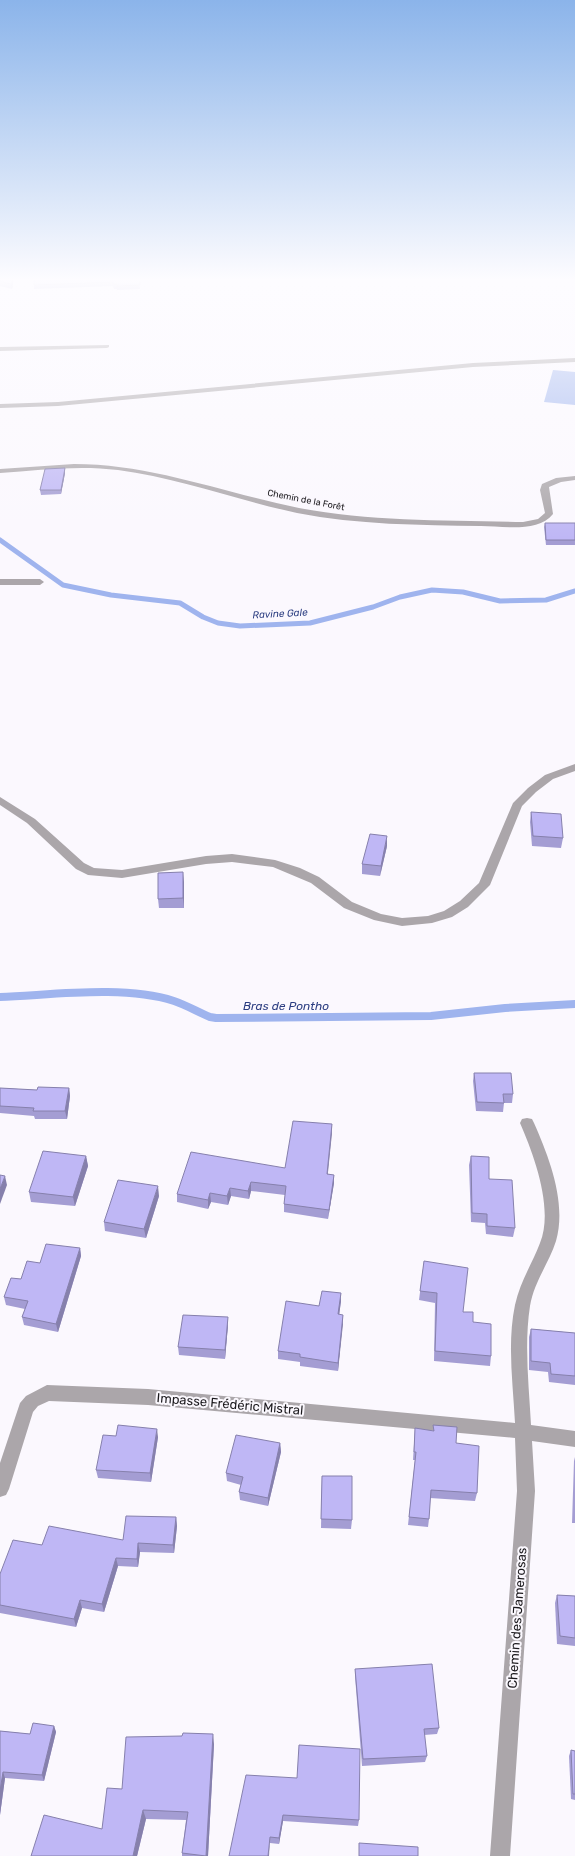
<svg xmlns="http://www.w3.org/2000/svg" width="575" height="1856" font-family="Rubik,sans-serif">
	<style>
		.water { fill: #9fb4ee }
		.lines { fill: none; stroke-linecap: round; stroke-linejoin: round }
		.stream-far1 { stroke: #9fb4ee; stroke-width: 5 }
		.stream { stroke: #9fb4ee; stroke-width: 8 }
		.minor { fill: #aba6aa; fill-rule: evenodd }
		.wall { fill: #a49dd3 }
		.shaded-wall { fill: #8680ac }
		.building { fill: #bfb7f5; stroke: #8680ac }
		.labels { text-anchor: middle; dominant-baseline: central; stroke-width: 4; stroke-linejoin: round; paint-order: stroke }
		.far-street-label { font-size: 9px; fill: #1a181c; stroke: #fbf8fe }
		.far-water-label { font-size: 10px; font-style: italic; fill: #2b3d81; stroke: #fbf8fe }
		.water-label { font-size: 12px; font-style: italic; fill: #2b3d81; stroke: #fbf8fe }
		.near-street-label { font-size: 13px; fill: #1a181c; stroke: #fbf8fe }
	</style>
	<rect width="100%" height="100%" fill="#fbf8fe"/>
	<polygon class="water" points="553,370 575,372 575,405 544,402"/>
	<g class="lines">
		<polyline class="stream-far1" points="0,540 63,585 111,595 180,603 203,617 218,623 240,626 310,623 373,607 400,597 432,590 463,592 500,601 546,600 575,591"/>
		<path class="stream" d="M0 997C53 995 123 985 174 1001 186 1005 198 1012 210 1017L216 1018 431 1016 505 1008 575 1004"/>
		<g class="minor">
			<polygon points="179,278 206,278 203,280"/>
			<polygon points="109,345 109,347 107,348 0,351 0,347"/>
			<polygon points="575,358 575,362 473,367 58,406 0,408 0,404 58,402 473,363"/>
			<path d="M74 464C152 464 224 493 299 508 373 522 448 520 523 522L538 519 545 513 540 490 542 484 556 478 575 476V480L561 482 549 487 553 514C538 533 503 526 481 526 420 525 358 525 297 513 237 500 179 478 118 470 79 465 39 470 0 473V469Z"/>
			<polygon points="0,579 40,579 44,582 40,585 0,585"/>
			<polygon points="575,764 575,771 553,779 536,792 522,806 490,885 468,907 452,917 432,923 402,926 374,920 344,908 311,883 273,867 232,862 206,864 122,878 88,875 76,869 27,823 0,805 0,797 35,819 84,863 94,868 122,870 206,856 232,854 275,860 300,868 319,877 352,902 381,914 402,918 428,916 444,911 460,901 479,883 513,803 528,788 545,775"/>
			<path d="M527 1118 532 1119 534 1123C549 1157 567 1203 556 1241 549 1263 534 1282 530 1306 524 1345 529 1386 531 1425L575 1431V1447L532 1441 535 1491 510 1856H490L517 1491 515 1438 148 1405 49 1401 38 1406 33 1412 9 1489 6 1495 0 1497V1463L20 1403 26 1396 47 1385 148 1389 515 1423C513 1384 507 1343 515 1305 520 1282 532 1264 540 1243 554 1209 534 1155 520 1123L522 1119Z"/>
		</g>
	</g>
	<g class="wall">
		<polygon points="0,278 14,278 12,289 0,286"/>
		<polygon points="139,278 140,289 117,290 117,289 114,289 113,286 34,289 34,285"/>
		<polygon points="65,468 65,473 61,494 41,495 40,490"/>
		<polygon points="545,523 575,523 575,545 546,545 544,527"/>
		<polygon points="531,812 563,838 561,848 532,846 530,822"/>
		<polygon points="387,846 380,876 362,874 362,864"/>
		<polygon points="184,882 184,908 159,908 158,899"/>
		<polygon points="474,1073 513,1094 512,1103 504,1103 503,1112 476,1111 473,1081"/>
		<polygon points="0,1088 37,1090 69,1088 70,1096 67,1119 35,1119 34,1116 0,1113"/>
		<polygon points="332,1124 327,1174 334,1175 334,1183 328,1219 284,1212 284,1204 285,1195 251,1191 249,1199 231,1196 228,1205 211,1202 208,1209 177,1202 177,1194 285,1168"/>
		<polygon points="86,1156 88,1166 75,1206 31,1202 29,1192"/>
		<polygon points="471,1156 515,1228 513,1237 486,1234 485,1223 471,1222 469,1165"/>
		<polygon points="159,1196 146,1238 105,1231 104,1222"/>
		<polygon points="80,1248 81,1256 58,1332 24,1325 22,1317 25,1309 6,1305 4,1297 21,1279 40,1263"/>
		<polygon points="424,1261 463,1312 473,1322 491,1356 490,1366 434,1361 435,1303 419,1300"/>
		<polygon points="341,1293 341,1301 339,1315 343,1315 338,1371 300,1366 300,1362 278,1359 278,1351 319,1306"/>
		<polygon points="228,1325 225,1359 179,1355 178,1347"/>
		<polygon points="531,1329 575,1333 575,1385 549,1382 548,1372 529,1370 529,1337"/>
		<polygon points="433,1425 456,1443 477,1493 475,1501 430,1498 429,1519 428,1527 408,1525 415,1460 413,1460 415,1428 433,1431"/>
		<polygon points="116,1436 158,1437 151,1482 98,1478 96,1470"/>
		<polygon points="280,1443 281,1452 268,1506 240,1500 239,1492 241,1485 227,1481 226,1473"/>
		<polygon points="575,1457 575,1523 572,1523 574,1461"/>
		<polygon points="322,1476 352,1520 351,1529 321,1528"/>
		<polygon points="176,1517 177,1526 174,1553 140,1552 138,1567 118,1566 104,1612 82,1608 76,1627 0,1613 0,1574 42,1545 123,1540"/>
		<polygon points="557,1595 575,1596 575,1646 557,1644 555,1603"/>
		<polygon points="355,1669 439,1728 437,1734 424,1735 427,1756 425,1762 362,1766 355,1676"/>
		<polygon points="54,1726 56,1732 44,1781 5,1778 0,1815 0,1731 30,1734"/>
		<polygon points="214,1744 208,1856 182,1856 182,1853 186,1820 146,1819 137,1856 31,1856 102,1829 122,1789"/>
		<polygon points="571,1750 575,1751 575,1800 571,1799 569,1756"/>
		<polygon points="246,1775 359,1820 358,1826 283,1821 279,1844 270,1843"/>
	</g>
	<g class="shaded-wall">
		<polygon points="13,278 14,278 12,289 11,284"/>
		<polygon points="65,468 65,473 61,494 61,490"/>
		<polygon points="387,836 387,846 380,876 381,866"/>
		<polygon points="183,872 184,882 184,908 183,898"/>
		<polygon points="69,1088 70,1096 67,1119 65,1111"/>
		<polygon points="332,1124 332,1133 327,1182 327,1174"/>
		<polygon points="86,1156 88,1166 75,1206 73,1197"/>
		<polygon points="334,1175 334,1183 328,1219 329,1210"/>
		<polygon points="5,1176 7,1185 0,1204 0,1189"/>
		<polygon points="251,1182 251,1191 249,1199 248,1191"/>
		<polygon points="158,1186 159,1196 146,1238 144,1229"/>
		<polygon points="230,1188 231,1196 228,1205 227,1196"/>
		<polygon points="210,1193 211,1202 208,1209 208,1200"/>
		<polygon points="80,1248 81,1256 58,1332 56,1324"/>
		<polygon points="341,1293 341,1301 338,1323 338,1314"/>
		<polygon points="343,1315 343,1324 338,1371 338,1363"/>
		<polygon points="228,1317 228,1325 225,1359 225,1350"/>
		<polygon points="157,1429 158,1437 151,1482 150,1473"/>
		<polygon points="280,1443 281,1452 268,1506 268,1498"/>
		<polygon points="176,1517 177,1526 174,1553 173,1545"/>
		<polygon points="138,1543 140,1552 138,1567 137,1559"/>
		<polygon points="116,1558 118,1566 104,1612 102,1604"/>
		<polygon points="80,1600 82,1608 76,1627 74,1619"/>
		<polygon points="54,1726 56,1732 44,1781 42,1775"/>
		<polygon points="213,1734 214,1744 208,1856 206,1856"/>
		<polygon points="3,1772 5,1778 0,1815 0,1791"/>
		<polygon points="143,1810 146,1819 137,1856 133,1856"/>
		<polygon points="283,1815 283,1821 279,1844 279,1838"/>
		<polygon points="270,1837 269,1856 268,1856"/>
	</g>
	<g class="building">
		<polygon points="0,278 13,278 11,284 0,281"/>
		<polygon points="34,278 139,278 140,285 117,286 117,284 113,284 113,282 34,285"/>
		<polygon points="65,468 61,490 40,490 45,469"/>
		<polygon points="545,523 575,523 575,540 546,540"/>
		<polygon points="531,812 561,814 563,838 533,836"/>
		<polygon points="370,834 387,836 381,866 362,864"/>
		<polygon points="183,872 183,898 158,899 158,873"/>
		<polygon points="474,1073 511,1073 513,1094 503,1094 504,1103 477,1102"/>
		<polygon points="38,1087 69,1088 65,1111 33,1111 34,1108 0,1106 0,1088 37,1090"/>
		<polygon points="293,1121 332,1124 327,1174 334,1175 329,1210 284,1204 286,1186 251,1182 248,1191 230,1188 227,1196 210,1193 208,1200 177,1194 191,1152 285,1168"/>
		<polygon points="43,1151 86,1156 73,1197 29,1192"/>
		<polygon points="471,1156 489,1157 489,1179 512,1180 515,1228 487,1226 487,1214 472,1213"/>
		<polygon points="0,1175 5,1176 0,1189"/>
		<polygon points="118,1180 158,1186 144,1229 104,1222"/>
		<polygon points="46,1244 80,1248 56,1324 22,1317 28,1301 4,1297 11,1278 21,1279 27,1261 40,1263"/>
		<polygon points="424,1261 468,1268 463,1312 473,1312 473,1322 491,1324 491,1356 435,1351 437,1293 420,1291"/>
		<polygon points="322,1291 341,1293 338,1314 343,1315 338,1363 300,1357 300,1354 278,1351 286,1301 319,1306"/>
		<polygon points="183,1315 228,1317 225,1350 178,1347"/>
		<polygon points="531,1329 575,1333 575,1376 551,1374 550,1363 531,1361"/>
		<polygon points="118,1425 157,1429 150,1473 96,1470 103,1435 116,1436"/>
		<polygon points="433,1425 457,1427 456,1443 479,1446 477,1493 431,1490 429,1519 409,1517 416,1452 414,1452 415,1428 434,1431"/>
		<polygon points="236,1435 280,1443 268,1498 239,1492 243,1477 226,1473"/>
		<polygon points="322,1476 352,1476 352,1520 321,1519"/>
		<polygon points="126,1516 176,1517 173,1545 138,1543 137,1559 116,1558 102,1604 80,1600 74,1619 0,1605 0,1574 13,1540 42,1545 49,1526 123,1540"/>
		<polygon points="557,1595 575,1596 575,1638 560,1636"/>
		<polygon points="432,1664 439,1728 424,1729 427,1756 363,1759 355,1669"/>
		<polygon points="33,1723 54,1726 42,1775 3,1772 0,1791 0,1731 30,1734"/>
		<polygon points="183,1733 213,1734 206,1856 182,1853 188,1812 143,1810 133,1856 31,1856 44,1815 102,1829 107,1788 122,1789 126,1737 182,1736"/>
		<polygon points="299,1745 360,1749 359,1820 283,1815 279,1838 270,1837 268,1856 229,1856 246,1775 297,1778"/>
		<polygon points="571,1750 575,1751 575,1794 573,1794"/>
		<polygon points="359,1843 418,1847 418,1856 359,1856"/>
	</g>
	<linearGradient id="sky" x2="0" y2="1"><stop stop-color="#8bb4ea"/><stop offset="0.52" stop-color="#fdfcff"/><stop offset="1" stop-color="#fdfcff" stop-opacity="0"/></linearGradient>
	<rect width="575" height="538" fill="url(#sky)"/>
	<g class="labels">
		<g class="far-street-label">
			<text transform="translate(306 500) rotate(11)">Chemin de la Forêt</text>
		</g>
		<g class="far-water-label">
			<text transform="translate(280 614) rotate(-3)">Ravine Gale</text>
		</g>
		<g class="water-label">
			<text x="286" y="1006">Bras de Pontho</text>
		</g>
		<g class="near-street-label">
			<text transform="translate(230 1404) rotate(5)">Impasse Frédéric Mistral</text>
			<text transform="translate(517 1618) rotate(-86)">Chemin des Jamerosas</text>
		</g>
	</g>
</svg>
